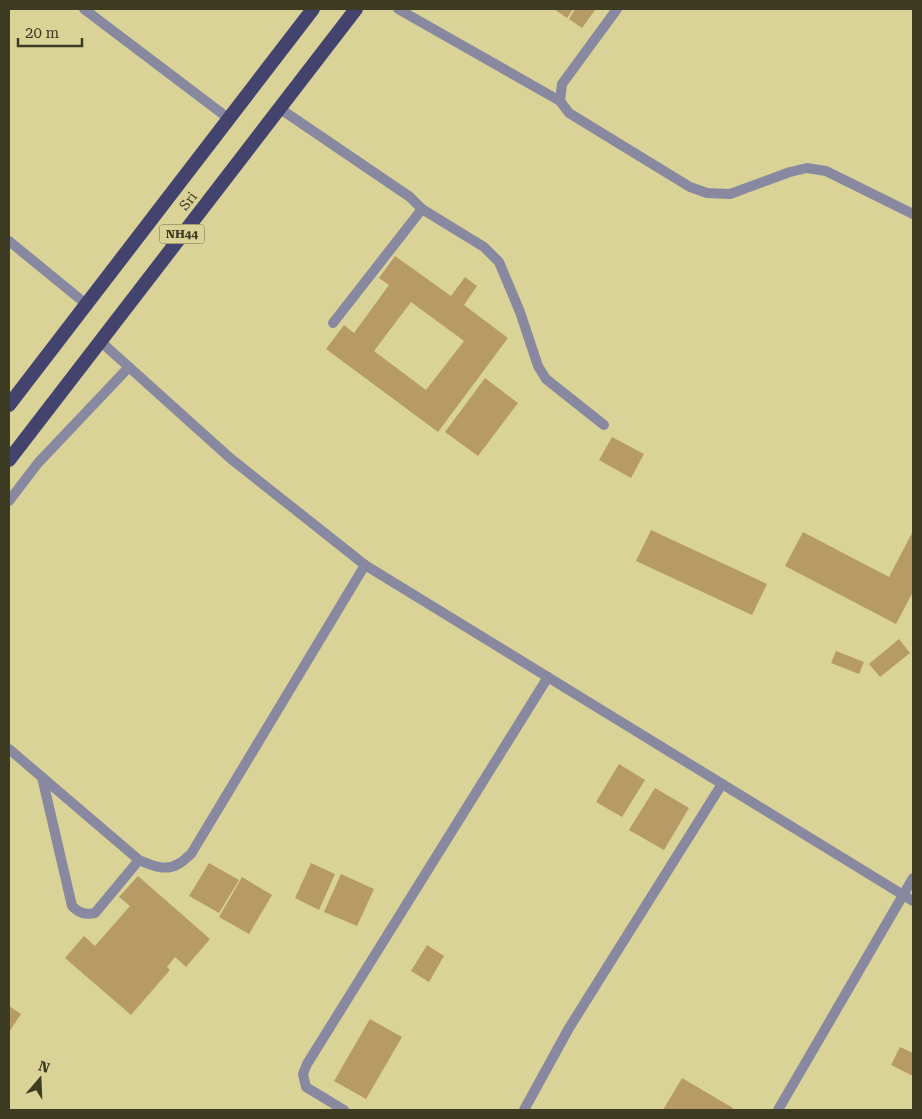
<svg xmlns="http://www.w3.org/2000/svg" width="922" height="1119" font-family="'Roboto Serif',serif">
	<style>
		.building { fill: #b79b66; fill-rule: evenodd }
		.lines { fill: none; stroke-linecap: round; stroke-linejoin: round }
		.minor { stroke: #8889a0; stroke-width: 10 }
		.trunk { stroke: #43436e; stroke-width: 14 }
		.labels { text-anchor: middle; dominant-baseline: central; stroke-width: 4; stroke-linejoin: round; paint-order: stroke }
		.shield { fill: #dad398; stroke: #6c6945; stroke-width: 1 }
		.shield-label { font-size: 12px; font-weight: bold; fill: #3d3b22 }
		.street-label { font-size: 14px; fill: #3d3b22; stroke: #dad398 }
	</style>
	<rect width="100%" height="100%" fill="#dad398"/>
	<g class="building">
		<polygon points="554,9 573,9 567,18"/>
		<polygon points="575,9 595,10 582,28 569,19"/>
		<path d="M395 256 451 296 465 277 477 286 464 305 508 338 438 432 326 349 344 325 354 333 389 285 379 278ZM411 302 464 341 426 390 374 351Z"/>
		<polygon points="485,378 518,403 478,456 445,432"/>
		<polygon points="612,437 644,454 631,478 599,460"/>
		<polygon points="651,530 767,584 752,615 636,561"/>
		<polygon points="913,531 913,592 896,624 785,566 803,532 889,577"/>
		<polygon points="899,639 910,653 880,677 869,664"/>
		<polygon points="836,651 864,662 859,674 831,663"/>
		<polygon points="619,764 645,780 622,817 596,802"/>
		<polygon points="655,788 689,808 664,850 629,830"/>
		<polygon points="209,863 239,880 219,913 189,896"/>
		<polygon points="311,863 335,874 319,910 295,898"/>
		<polygon points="341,874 374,889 357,926 324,912"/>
		<polygon points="138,876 210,939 186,967 175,957 167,967 170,970 131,1015 65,958 84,936 95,946 130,906 119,897"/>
		<polygon points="242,877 272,895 249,934 219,917"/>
		<polygon points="427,945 444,956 429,982 411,971"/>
		<polygon points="9,1006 21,1014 9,1032"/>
		<polygon points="370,1019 402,1037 366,1099 334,1081"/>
		<polygon points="900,1047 913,1053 913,1076 891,1065"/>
		<polygon points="682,1078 733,1108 731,1110 663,1110"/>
	</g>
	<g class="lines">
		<g class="minor">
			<polyline points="84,9 228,118"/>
			<polyline points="398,9 560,101"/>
			<polyline points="617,9 562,84 560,101 569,113 690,187 707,193 730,194 790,172 807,168 826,171 913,214"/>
			<polyline points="279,108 410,197 422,209 333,323"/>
			<polyline points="422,209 484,247 499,262 520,312 538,366 546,379 604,425"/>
			<polyline points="9,241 86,304"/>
			<polyline points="100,341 230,458 365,565 913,901"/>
			<polyline points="9,501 38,463 129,367"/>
			<path d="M9 749 139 860C151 865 166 872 178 864 183 862 187 857 191 854L365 565"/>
			<path d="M42 777 72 906C79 913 85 915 95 913L139 860"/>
			<polyline points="344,1110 306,1087 303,1074 307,1064 548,677"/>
			<polyline points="524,1110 569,1028 722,784"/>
			<polyline points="778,1110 913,878"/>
		</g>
		<g class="trunk">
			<polyline points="9,405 313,9"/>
			<polyline points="9,460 356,9"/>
		</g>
	</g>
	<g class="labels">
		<rect class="shield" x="159.5" y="224.5" width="45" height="19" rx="4"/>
		<g class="shield-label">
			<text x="182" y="234">NH44</text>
		</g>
		<g class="street-label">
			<text transform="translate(188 201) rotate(-52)">Sri</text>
		</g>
	</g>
	<rect width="922" height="1119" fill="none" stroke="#3d3b22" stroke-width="20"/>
	<g transform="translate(40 1079) rotate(19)" stroke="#dad398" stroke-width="4" paint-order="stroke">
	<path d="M0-4L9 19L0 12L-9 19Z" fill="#3d3b22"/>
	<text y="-8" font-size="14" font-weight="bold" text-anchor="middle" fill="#3d3b22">N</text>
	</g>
	<path d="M18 38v8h64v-8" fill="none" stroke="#3d3b22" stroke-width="2.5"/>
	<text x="25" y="38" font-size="15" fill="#3d3b22" stroke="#dad398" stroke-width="4" paint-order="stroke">20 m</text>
</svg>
